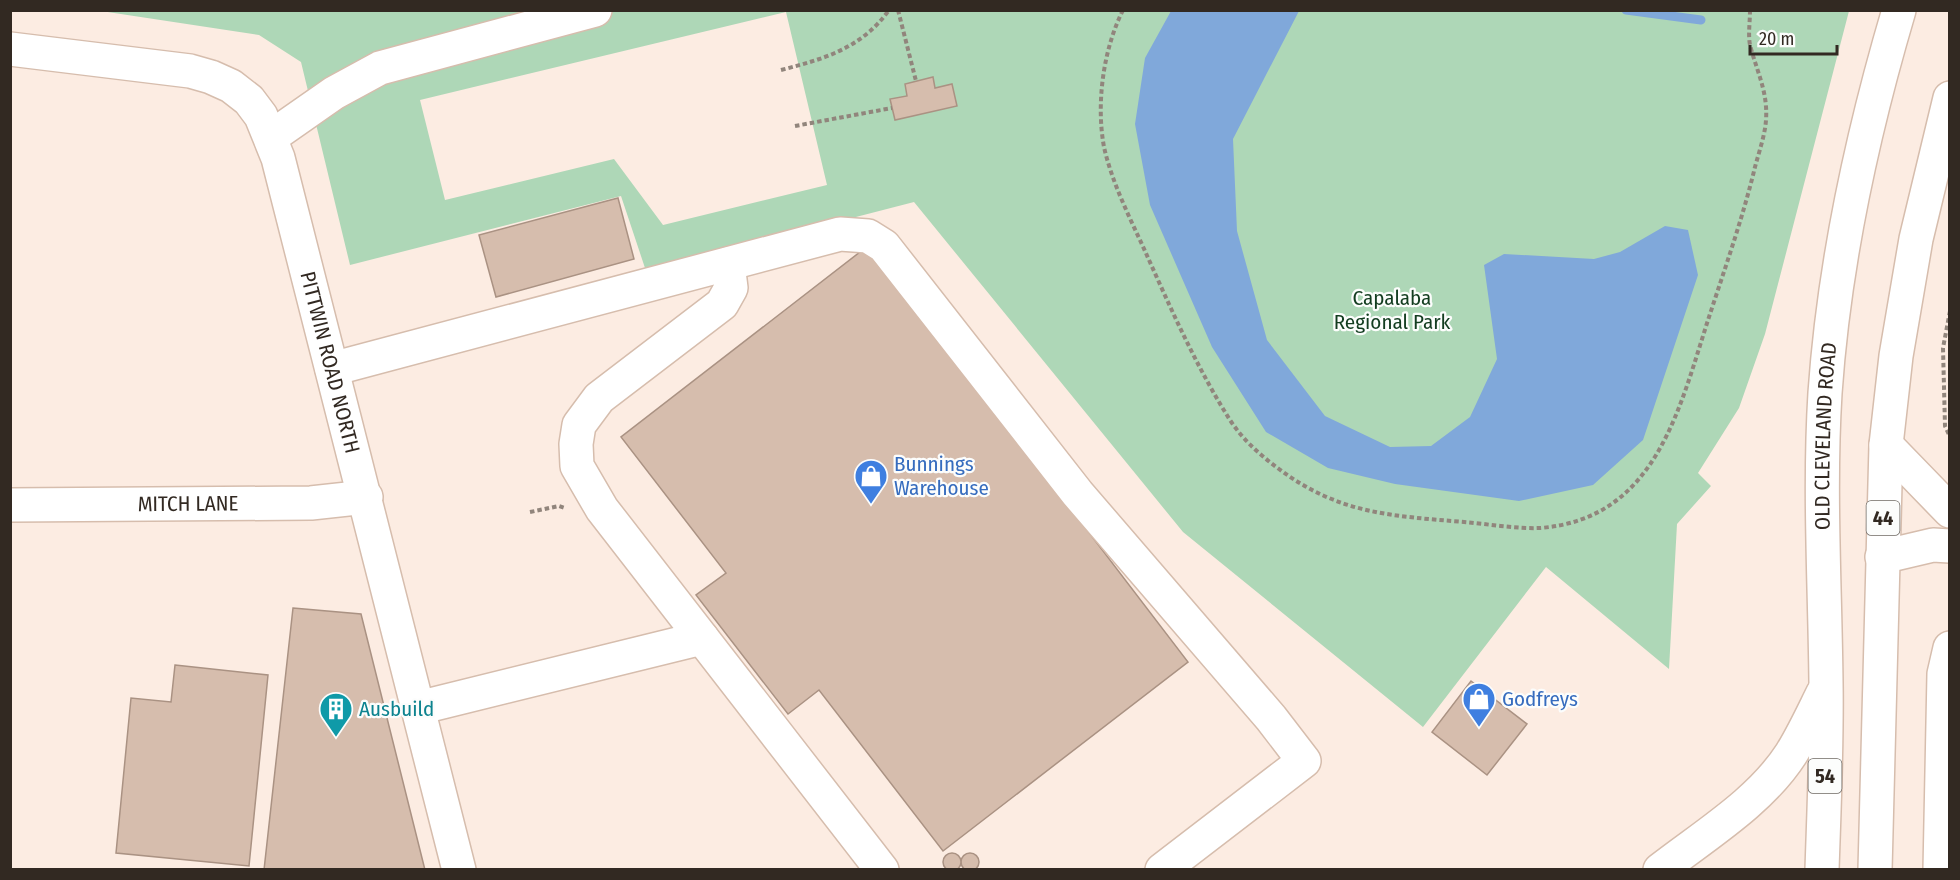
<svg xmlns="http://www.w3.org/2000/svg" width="1960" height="880" font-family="'Fira Sans Condensed',sans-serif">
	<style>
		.green { fill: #aed7b7; fill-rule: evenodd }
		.water { fill: #80a8da }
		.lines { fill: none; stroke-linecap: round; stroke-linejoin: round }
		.stream { stroke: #80a8da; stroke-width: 9 }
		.building { fill: #d6bdad; stroke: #aa9283; stroke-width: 1.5 }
		.minor-casing { stroke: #d6bdad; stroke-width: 36 }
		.major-casing { stroke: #d6bdad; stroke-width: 36 }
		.path { stroke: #91857c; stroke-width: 4; stroke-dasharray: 4.5 3; stroke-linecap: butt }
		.minor { stroke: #fff; stroke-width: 33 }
		.major { stroke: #fff; stroke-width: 33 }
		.labels { text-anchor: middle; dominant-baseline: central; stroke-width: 4.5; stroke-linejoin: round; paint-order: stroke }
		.shield { fill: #fcfdfc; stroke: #6f6963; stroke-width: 1.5 }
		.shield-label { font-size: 20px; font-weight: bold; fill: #322922 }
		.park-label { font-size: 21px; fill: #133d20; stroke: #fcfdfc }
		.street-label { font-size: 21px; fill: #322922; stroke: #fcfdfc }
		.shop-label { font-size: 21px; fill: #366cbe; stroke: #fcfdfc; text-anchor: start }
		.culture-label { font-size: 21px; fill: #0d838f; stroke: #fcfdfc; text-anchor: start }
	</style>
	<rect width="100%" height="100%" fill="#fcece2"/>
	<path class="green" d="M101 11H1849L1765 334 1739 408 1698 473 1711 486 1677 524 1669 669 1546 567 1423 727 1183 532 914 202 646 271 621 196 350 265 301 62 259 35ZM786 12 827 185 663 225 614 159 445 200 420 100Z"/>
	<polygon class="water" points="1171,11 1299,11 1233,139 1237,231 1267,340 1325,416 1390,447 1431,446 1470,417 1497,359 1484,265 1504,254 1594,259 1620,252 1665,226 1688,230 1698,275 1643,440 1593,485 1519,501 1395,484 1328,468 1266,432 1212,347 1150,205 1135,124 1145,58"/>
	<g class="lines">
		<polyline class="stream" points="1626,10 1701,20"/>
	</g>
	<g class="building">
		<polygon points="933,77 935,88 952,84 957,106 895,120 890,99 907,96 905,84"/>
		<polygon points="618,198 634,259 496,297 479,235"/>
		<polygon points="869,245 1188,662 943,851 819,690 788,714 696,595 726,573 621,437"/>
		<polygon points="293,608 361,614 425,870 264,870"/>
		<polygon points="175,665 268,675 249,866 116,853 131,698 171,702"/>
		<polygon points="1471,681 1527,724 1487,775 1432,732"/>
		<circle cx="970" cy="862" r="9"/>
		<circle cx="952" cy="862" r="9"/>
	</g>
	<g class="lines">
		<g class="minor-casing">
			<g id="minor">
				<path id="s1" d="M10 49 190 71 211 77 231 86 249 100 261 116 278 158 459 870"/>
				<polyline points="271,137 334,93 380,68 595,10"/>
				<polyline points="728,264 731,288 722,304 599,398 579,425 576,444 577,466 602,509 882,870"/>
				<polyline points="332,369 840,234 868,236 884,246 1078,494 1271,718 1304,761 1162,870"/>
				<polyline points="1886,445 1950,511"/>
				<path id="s2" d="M10 505 311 503 366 497"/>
				<polyline points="1882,557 1933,545 1950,546"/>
				<polyline points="418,708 702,638"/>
				<polyline points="1940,870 1944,674 1950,648"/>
			</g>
		</g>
		<g class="major-casing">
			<g id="major">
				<path d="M1660 870C1705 835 1760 802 1791 754 1803 735 1813 713 1823 693"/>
				<path id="s3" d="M1822 870C1824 808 1827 745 1826 683 1825 587 1819 490 1825 393 1834 263 1862 135 1899 10"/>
				<polyline points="1875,870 1886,445 1896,356 1916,239 1950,98"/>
			</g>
		</g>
		<g class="path">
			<polyline points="898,10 916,81"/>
			<path d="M1123 10C1103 50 1096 104 1104 147 1112 183 1130 218 1145 251 1170 307 1197 368 1230 420 1243 440 1260 455 1279 469 1339 514 1392 516 1464 522 1488 524 1516 529 1540 528 1658 519 1680 405 1710 314 1726 265 1743 217 1755 167 1759 152 1765 135 1766 120 1768 92 1757 72 1750 45 1748 35 1750 22 1750 10"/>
			<path d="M781 70C824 59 862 48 889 10"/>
			<polyline points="795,126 892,108"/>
			<polyline points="1950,311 1943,348 1945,426 1950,437"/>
			<polyline points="530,512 559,506 565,508"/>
		</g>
		<use href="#minor" class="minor"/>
		<use href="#major" class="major"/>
	</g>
	<defs>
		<g id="shop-pin" transform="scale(1.725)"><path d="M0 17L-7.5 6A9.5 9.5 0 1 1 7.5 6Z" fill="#3f7fe0" stroke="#fcfdfc"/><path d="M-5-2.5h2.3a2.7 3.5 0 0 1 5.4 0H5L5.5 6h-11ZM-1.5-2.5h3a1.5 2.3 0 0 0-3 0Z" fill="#fff"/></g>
		<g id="building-pin" transform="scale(1.725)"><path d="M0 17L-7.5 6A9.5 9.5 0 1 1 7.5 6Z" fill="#0f9aa8" stroke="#fcfdfc"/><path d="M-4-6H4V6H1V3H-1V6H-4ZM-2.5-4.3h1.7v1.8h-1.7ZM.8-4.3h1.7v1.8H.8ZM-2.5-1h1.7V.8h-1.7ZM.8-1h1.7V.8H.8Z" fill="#fff"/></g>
	</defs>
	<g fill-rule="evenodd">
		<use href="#shop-pin" x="871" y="476"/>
		<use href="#shop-pin" x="1479" y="699"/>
		<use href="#building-pin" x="336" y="709"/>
	</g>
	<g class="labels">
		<g class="shield">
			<rect x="1866.5" y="501" width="33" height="34" rx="4.5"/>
			<rect x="1808.5" y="759" width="33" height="34" rx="4.5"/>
		</g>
		<g class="shield-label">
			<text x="1883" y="518">44</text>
			<text x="1825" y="776">54</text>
		</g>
		<g class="park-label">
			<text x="1392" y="298">Capalaba<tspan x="1392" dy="24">Regional Park</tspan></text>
		</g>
		<g class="street-label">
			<text stroke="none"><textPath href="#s1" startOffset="524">PITTWIN ROAD NORTH</textPath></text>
			<text stroke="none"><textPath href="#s3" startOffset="434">OLD CLEVELAND ROAD</textPath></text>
			<text stroke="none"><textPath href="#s2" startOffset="178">MITCH LANE</textPath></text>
		</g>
		<g class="shop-label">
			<text x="894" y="464">Bunnings<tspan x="894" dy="24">Warehouse</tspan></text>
			<text x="1502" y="699">Godfreys</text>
		</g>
		<g class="culture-label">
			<text x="359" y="709">Ausbuild</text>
		</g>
	</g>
	<rect width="1960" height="880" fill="none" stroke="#322922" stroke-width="24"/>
	<path d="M1750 45v9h87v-9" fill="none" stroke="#322922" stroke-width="3"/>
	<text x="1759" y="45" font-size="18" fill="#322922" stroke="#fcfdfc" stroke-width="4.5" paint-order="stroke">20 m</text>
</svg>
